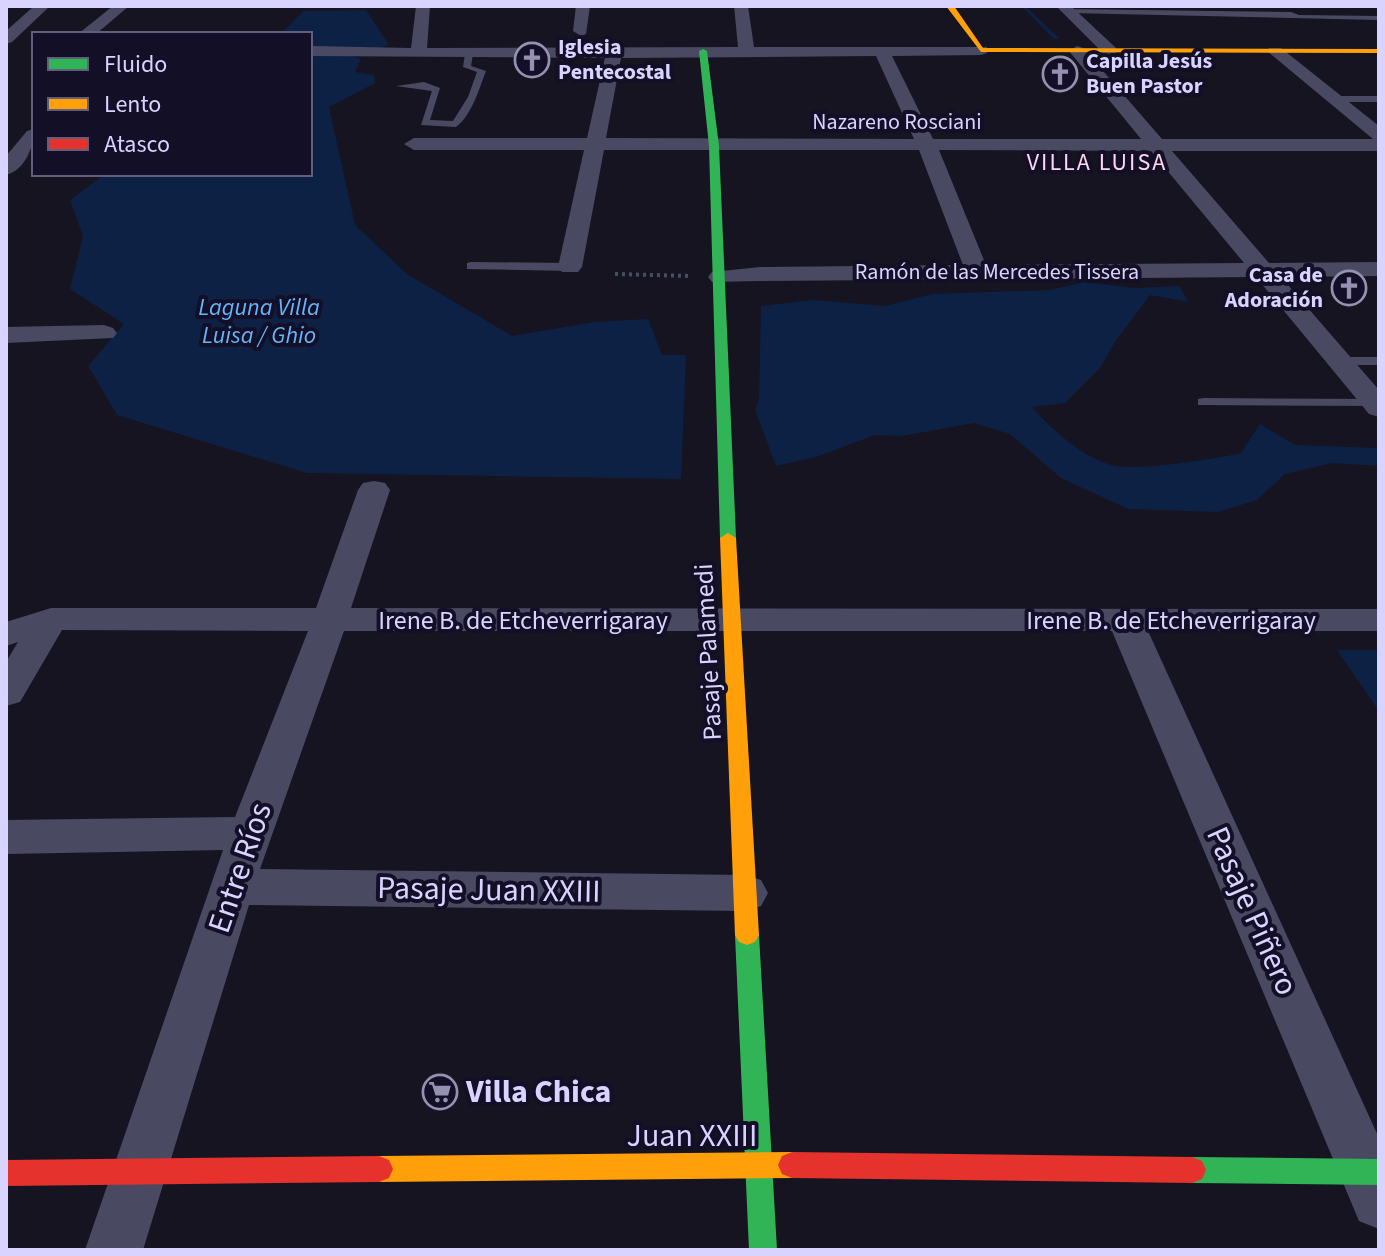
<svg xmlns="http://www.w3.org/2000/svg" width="1385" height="1256" font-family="'Source Sans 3',sans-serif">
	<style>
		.water { fill: #0d2144 }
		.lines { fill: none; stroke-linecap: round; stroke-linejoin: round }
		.stream { fill: #0d2144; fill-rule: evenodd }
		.path { stroke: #44505f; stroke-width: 4; stroke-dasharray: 3 4; stroke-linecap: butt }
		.lane { fill: #4a4962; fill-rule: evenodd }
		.street { fill: #4a4962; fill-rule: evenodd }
		.fast { fill: #30b455; fill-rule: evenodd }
		.slow { fill: #ff9f0a; fill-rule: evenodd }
		.jam { fill: #e5322d; fill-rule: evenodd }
		.labels { text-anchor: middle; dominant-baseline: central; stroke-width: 8; stroke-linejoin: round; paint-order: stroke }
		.far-poi-label { font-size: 22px; font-weight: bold; fill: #d9d4ff; stroke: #130f26; text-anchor: start }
		.far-street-label { font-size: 22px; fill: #d9d4ff; stroke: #130f26 }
		.far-neighbourhood-label { font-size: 24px; letter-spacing: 2px; fill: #ffd6f0; stroke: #130f26 }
		.far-water-label { font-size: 24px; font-style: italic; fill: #62b6ff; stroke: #130f26 }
		.street-label { font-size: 26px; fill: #d9d4ff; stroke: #130f26 }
		.near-street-label { font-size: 32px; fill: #d9d4ff; stroke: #130f26 }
		.near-poi-label { font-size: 32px; font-weight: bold; fill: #d9d4ff; stroke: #130f26; text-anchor: start }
	</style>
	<rect width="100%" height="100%" fill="#161421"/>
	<g class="water">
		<polygon points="366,10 389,45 350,56 361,59 355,72 374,75 375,83 329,107 355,225 407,274 512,336 594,322 648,319 662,355 686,355 681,479 307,473 117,415 88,366 124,324 70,289 83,236 70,200 105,174 310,174 310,34 281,34 303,11"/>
		<path d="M1084 282 1134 288 1179 286 1189 302 1150 295 1115 342 1101 367 1065 403 1032 407C1052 430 1081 456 1111 465 1133 472 1216 459 1241 453L1260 424 1295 445 1379 448V466L1332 463 1285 474 1257 500 1218 512 1128 509 1061 478 1010 434 974 423 902 436 875 435 816 457 776 466 755 410 759 400 761 306 812 300 886 306 932 294 1051 290Z"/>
		<polygon points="1337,650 1379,650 1379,711"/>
	</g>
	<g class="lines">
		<polygon class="stream" points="1021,6 1025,6 1058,37 1058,39 1054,39"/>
		<polyline class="path" points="615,274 690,276"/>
		<g class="lane">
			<polygon points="1067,9 1291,12 1299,15 1379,16 1379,20 1070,13"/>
			<path d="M469 52 473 54 471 66 486 71C479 89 472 115 456 127L421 125 432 91 396 86 424 82 440 88 430 120 453 121 468 97 477 72 463 67 465 54Z"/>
			<polygon points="1379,96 1379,102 1334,102 1330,99 1334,96"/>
			<polygon points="471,262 570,263 576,267 570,271 467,269 467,263"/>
			<polygon points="1379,357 1379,365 1338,365 1331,361 1338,357"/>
			<polygon points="1203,398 1374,399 1379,400 1379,406 1198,405 1198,399"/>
		</g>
		<g class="street">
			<polygon points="34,6 50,6 12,42 6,44 6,31"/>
			<polygon points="113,6 129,6 96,34 78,34"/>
			<path d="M416 6H430L427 48 738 47 734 6H748L754 47H987V53L981 55 892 56 933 139H1141L1069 51 1077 46 1083 48 1162 139H1373L1267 51 1269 48H1281L1379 126V151H1172L1269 263 1379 262V276L1281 277 1379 390V417L1369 414 1256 277 760 281 712 282 708 277 712 272 760 267 963 265 919 150H604L582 267 578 272H562L558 267 584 150H414L404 144 414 138H587L605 58 310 56V46L411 48ZM876 56 914 139 606 138 621 58ZM939 150 1151 151 1244 263 986 265Z"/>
			<polygon points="576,6 590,6 586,34 581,36 573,31"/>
			<polygon points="1056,6 1071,6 1116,48 1116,54 1104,54"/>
			<path d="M34 129C34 147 25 170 6 175V156L27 131Z"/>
			<polygon points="104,325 113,328 117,333 113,338 6,343 6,327"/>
			<polygon points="374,481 385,483 390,490 351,608 1379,609 1379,631 1148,631 1379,1138 1379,1229 1359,1221 1112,631 344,631 260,869 745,875 761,880 768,893 761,906 745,911 249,905 143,1250 85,1250 223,850 6,854 6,820 235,817 308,631 62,630 20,702 6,706 6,662 18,642 6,646 6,622 51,608 316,608 358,490 363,483"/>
		</g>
		<g class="fast">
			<polygon points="703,49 707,51 719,146 736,538 728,543 720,538 709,146 699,51"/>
			<polygon points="747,925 755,928 759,935 777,1250 749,1250 735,935 739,928"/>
			<polygon points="1192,1157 1379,1159 1379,1185 1192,1183 1182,1179 1178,1170 1182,1161"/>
		</g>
		<g class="slow">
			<polygon points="946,6 954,6 983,48 1379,49 1379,53 981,52"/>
			<polygon points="728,533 736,538 759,935 755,942 747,945 739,942 735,935 720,538"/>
			<polygon points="792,1152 802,1156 806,1165 802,1174 792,1178 379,1182 369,1178 365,1169 369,1160 379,1156"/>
		</g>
		<g class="jam">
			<polygon points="792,1152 1192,1157 1202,1161 1206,1170 1202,1179 1192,1183 792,1178 782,1174 778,1165 782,1156"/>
			<polygon points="379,1156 389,1160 393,1169 389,1178 379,1182 6,1186 6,1160"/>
		</g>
	</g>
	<defs>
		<g id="church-ring" transform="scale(1.8)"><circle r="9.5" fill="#130f26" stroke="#9591b1" stroke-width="1.5"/><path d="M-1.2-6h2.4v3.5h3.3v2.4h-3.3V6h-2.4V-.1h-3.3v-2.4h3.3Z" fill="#9591b1"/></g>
		<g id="supermarket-ring" transform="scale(1.8)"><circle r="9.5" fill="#130f26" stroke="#9591b1" stroke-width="1.5"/><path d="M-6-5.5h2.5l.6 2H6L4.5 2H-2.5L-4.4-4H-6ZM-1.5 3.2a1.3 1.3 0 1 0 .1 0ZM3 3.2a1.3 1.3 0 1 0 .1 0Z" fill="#9591b1"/></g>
	</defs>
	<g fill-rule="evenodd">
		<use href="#church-ring" x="532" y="60"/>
		<use href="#church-ring" x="1060" y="74"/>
		<use href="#church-ring" x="1349" y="288"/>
		<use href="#supermarket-ring" x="440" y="1092"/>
	</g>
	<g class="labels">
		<g class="far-poi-label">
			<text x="558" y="47">Iglesia<tspan x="558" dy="25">Pentecostal</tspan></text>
			<text x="1086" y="61">Capilla Jesús<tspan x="1086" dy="25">Buen Pastor</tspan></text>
			<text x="1323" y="275" text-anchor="end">Casa de<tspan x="1323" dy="25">Adoración</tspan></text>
		</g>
		<g class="far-street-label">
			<text x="897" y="122">Nazareno Rosciani</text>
			<text x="997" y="272">Ramón de las Mercedes Tissera</text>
		</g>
		<g class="far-neighbourhood-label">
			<text x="1097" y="162">VILLA LUISA</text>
		</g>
		<g class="far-water-label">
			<text x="259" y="307">Laguna Villa<tspan x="259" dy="28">Luisa / Ghio</tspan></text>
		</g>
		<g class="street-label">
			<text x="523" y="620">Irene B. de Etcheverrigaray</text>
			<text x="1171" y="620">Irene B. de Etcheverrigaray</text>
			<text transform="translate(708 652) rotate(-93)">Pasaje Palamedi</text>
		</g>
		<g class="near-street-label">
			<text transform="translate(240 868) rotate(-71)">Entre Ríos</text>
			<text transform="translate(489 890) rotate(1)">Pasaje Juan XXIII</text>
			<text transform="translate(1252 911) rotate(66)">Pasaje Piñero</text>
			<text x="692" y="1136">Juan XXIII</text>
		</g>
		<g class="near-poi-label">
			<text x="466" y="1092">Villa Chica</text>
		</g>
	</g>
	<rect width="1385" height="1256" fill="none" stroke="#d9d4ff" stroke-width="16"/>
	<rect x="32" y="32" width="280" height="144" fill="#130f26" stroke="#625e7d" stroke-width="2"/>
	<rect x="48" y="58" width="40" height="12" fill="#30b455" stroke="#625e7d" stroke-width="2"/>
	<text x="104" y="72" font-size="24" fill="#d9d4ff">Fluido</text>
	<rect x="48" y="98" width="40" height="12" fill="#ff9f0a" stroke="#625e7d" stroke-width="2"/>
	<text x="104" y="112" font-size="24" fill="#d9d4ff">Lento</text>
	<rect x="48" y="138" width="40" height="12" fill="#e5322d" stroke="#625e7d" stroke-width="2"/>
	<text x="104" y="152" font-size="24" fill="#d9d4ff">Atasco</text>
</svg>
